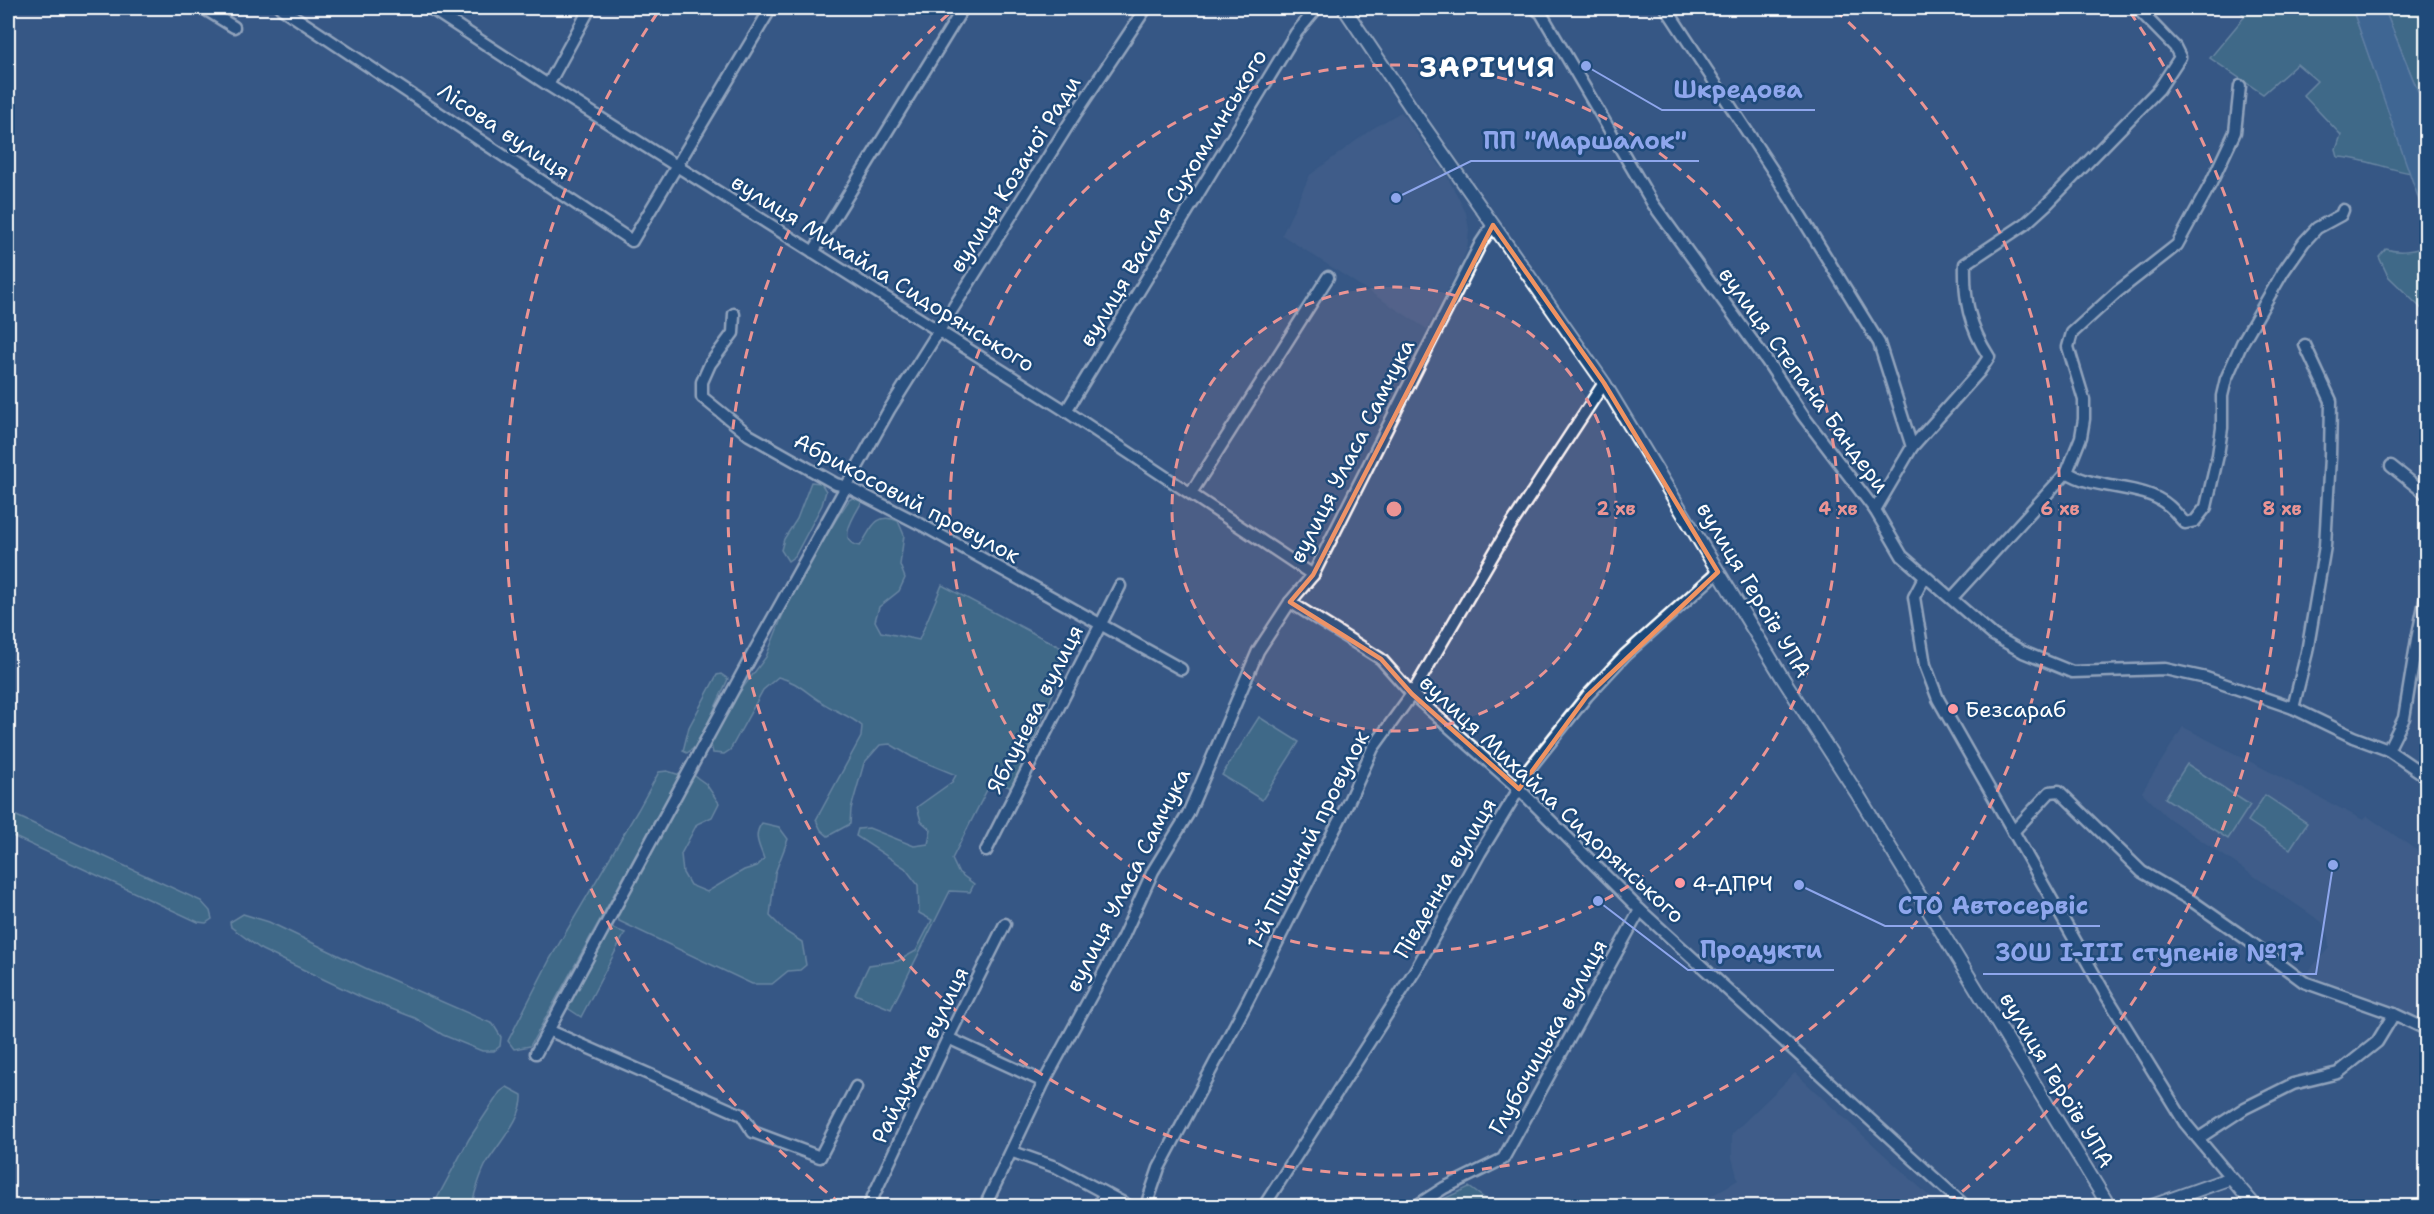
<svg xmlns="http://www.w3.org/2000/svg" width="2434" height="1214" font-family="'Shantell Sans',sans-serif">
	<style>
		.built { fill: #4a638e }
		.green { fill: #4a7e8c; stroke: #a4bec6; stroke-width: 1.5 }
		.water { fill: #4979a5; stroke: #92afc9; stroke-width: 1.5 }
		.lines { fill: none; stroke-linecap: round; stroke-linejoin: round }
		.minor-casing { stroke: #fff; stroke-width: 15 }
		.tertiary-casing { stroke: #fff; stroke-width: 16 }
		.minor { stroke: #1f4a7a; stroke-width: 10 }
		.tertiary { stroke: #1f4a7a; stroke-width: 12 }
		.marked { fill: none; stroke: #f09361; stroke-width: 4.5; stroke-linejoin: round }
		.ring { fill: none; stroke: #ea9494; stroke-width: 3; stroke-dasharray: 10 8 }
		.poi-dot { fill: #ff9aa2; stroke: #1f4a7a; stroke-width: 2 }
		.labels { text-anchor: middle; dominant-baseline: central; stroke-width: 5; stroke-linejoin: round; paint-order: stroke }
		.street-label { font-size: 22px; fill: #fff; stroke: #1f4a7a }
		.poi-label { font-size: 22px; fill: #fff; stroke: #1f4a7a; text-anchor: start }
		.district-label { font-size: 28px; font-weight: bold; letter-spacing: 1.5px; fill: #fff; stroke: #1f4a7a }
		.centre { fill: #ea9494; stroke: #1f4a7a; stroke-width: 3 }
		.ring-label { font-size: 18px; text-anchor: middle; font-weight: bold; fill: #ea9494; stroke: #1f4a7a; stroke-width: 5; stroke-linejoin: round; paint-order: stroke }
		.leader { fill: none; stroke: #8ea6ec; stroke-width: 2 }
		.callout-dot { fill: #8ea6ec; stroke: #1f4a7a; stroke-width: 2 }
		.callout-label { font-size: 24px; text-anchor: middle; font-weight: bold; fill: #8ea6ec; stroke: #1f4a7a; stroke-width: 5; stroke-linejoin: round; paint-order: stroke }
	</style>
	<rect width="100%" height="100%" fill="#365785"/>
	<filter id="ink" filterUnits="userSpaceOnUse"><feTurbulence type="fractalNoise" baseFrequency=".0167" numOctaves="2"/><feDisplacementMap in="SourceGraphic" scale="12" xChannelSelector="R" yChannelSelector="G"/><feConvolveMatrix kernelMatrix="1 2 1 2 8 2 1 2 1" color-interpolation-filters="sRGB"/></filter>
	<g filter="url(#ink)">
		<g class="built">
			<polygon points="1401,112 1447,176 1466,213 1469,230 1467,249 1461,264 1427,329 1282,235 1310,175 1372,129"/>
			<polygon points="2183,727 2363,820 2367,816 2426,857 2426,997 2412,1019 2306,974 2329,948 2328,933 2322,922 2167,817 2142,792"/>
			<polygon points="1795,1073 1940,1206 1695,1206 1738,1180 1732,1157 1732,1134"/>
		</g>
		<g class="green">
			<path d="M2237 8H2352L2411 173C2386 169 2364 158 2338 157L2336 150 2341 135 2303 95 2317 81 2297 64 2263 94 2210 58 2245 16Z"/>
			<polygon points="2384,8 2426,8 2426,111"/>
			<path d="M2426 246V313L2388 276 2379 257 2386 249C2398 253 2415 251 2426 246Z"/>
			<polygon points="811,482 821,483 826,491 822,505 795,556 788,561 781,550 784,539 797,519"/>
			<path d="M857 495 863 500C856 513 834 543 860 546 871 531 874 511 898 521L904 535 900 565 905 578 899 591 879 607 875 621 881 632 919 640 942 585 1067 651 1063 671 1012 788 992 780 952 859 958 872 974 884 970 892 950 891 891 1009 855 994 869 965 898 961 916 951 932 920 919 913 918 885 905 868 856 836 858 829 869 828 914 846 928 844 931 830 921 821 917 807 952 782 956 775 912 757 890 744 880 745 864 763 851 809 850 824 828 836 821 830 816 820 861 737 862 726C849 715 834 711 820 701 804 691 798 682 778 677L763 690 730 750 724 754 713 753 710 741 724 713 766 657 791 594 837 518 849 500Z"/>
			<polygon points="721,674 728,679 698,745 687,753 683,751 689,727 717,675"/>
			<polygon points="1259,717 1299,742 1262,800 1222,775"/>
			<polygon points="2187,764 2250,805 2228,839 2165,798"/>
			<polygon points="667,771 680,775 530,1046 514,1049 508,1041 550,959 638,810 659,772"/>
			<path d="M692 774 706 784 719 803 712 817 697 824 681 854 683 873 690 885 707 892 744 870 757 866 764 859C760 846 752 836 762 823L779 827 788 839 775 873 770 916 786 932 802 942 806 965 800 970 788 971 772 984H752L619 921 617 913Z"/>
			<polygon points="2265,795 2307,823 2290,849 2248,821"/>
			<polygon points="8,812 201,901 210,911 212,919 206,923 198,922 8,834"/>
			<polygon points="243,914 269,922 365,968 493,1024 501,1037 500,1046 494,1051 482,1051 443,1035 415,1018 363,998 262,950 231,927 230,922"/>
			<polygon points="612,928 625,933 581,1017 569,1009 567,1005 608,931"/>
			<path d="M507 1087 522 1095C524 1118 496 1146 485 1166 479 1178 475 1193 471 1206H433L469 1139 500 1092Z"/>
			<polygon points="1469,1187 1491,1203 1528,1202 1527,1206 1429,1206"/>
		</g>
		<polygon class="water" points="2352,8 2384,8 2426,111 2426,220"/>
		<g class="lines">
			<g class="minor-casing">
				<g id="minor">
					<polyline points="203,8 234,27"/>
					<polyline points="281,8 632,241 771,8"/>
					<polyline points="430,8 548,85 1066,411 1313,575"/>
					<polyline points="1534,8 1541,13 1653,204 1767,361 1804,417 1875,510 1902,556 1993,635 2023,652 2072,672 2165,669 2206,678 2293,708 2353,737 2388,750 2426,776"/>
					<polyline points="1666,8 1775,174 1879,343 1912,447"/>
					<polyline points="548,85 590,8"/>
					<polyline points="813,252 963,8"/>
					<polyline points="734,314 733,333 710,364 702,382 702,397 749,435 836,484 848,487 922,525 1181,669"/>
					<polyline points="1066,411 1296,33 1317,8"/>
					<polyline points="2391,466 2426,494"/>
					<path d="M2067 472C2096 491 2143 483 2169 506 2175 511 2180 518 2185 523L2195 521 2206 507 2218 455 2222 428V396L2226 379 2242 343 2283 272 2304 242 2317 228 2341 215 2343 210"/>
					<polyline points="1191,493 1328,277"/>
					<path d="M1875 510 1912 447 1979 372 1989 357C1969 326 1964 300 1965 264L2025 224 2047 204 2159 89 2180 57 2175 47 2137 8"/>
					<polyline points="1925,576 1914,597 1925,665 1938,699 2106,995 2185,1123 2231,1178"/>
					<polyline points="1952,598 2067,472 2081,437 2084,419 2084,400 2068,347 2072,333 2117,292 2177,245 2211,183 2235,132 2240,86"/>
					<polyline points="1290,602 1381,659 1412,694 1519,789 1640,910 1965,1206"/>
					<polyline points="2293,708 2307,652 2325,546 2330,457 2331,401 2305,345"/>
					<polyline points="2388,750 2404,718 2417,639 2426,596"/>
					<polyline points="2013,832 2050,792 2059,791 2142,872 2192,901 2245,938 2304,982 2394,1014 2426,1029"/>
					<polyline points="986,851 1120,586"/>
					<polyline points="548,1030 742,1115 753,1132 820,1157 856,1087"/>
					<polyline points="948,1038 1044,1082"/>
					<polyline points="536,1053 750,659 889,410 1072,119 1146,8"/>
					<polyline points="2199,1138 2245,1108 2293,1084 2338,1073 2377,1042 2394,1014"/>
					<polyline points="1013,1152 1058,1168 1129,1206"/>
					<polyline points="870,1203 948,1038 1005,924"/>
					<polyline points="985,1206 1044,1082 1122,939 1153,871 1188,814 1258,651 1290,602 1313,575 1429,345 1481,243 1493,225"/>
					<polyline points="1098,1206 1104,1195"/>
					<polyline points="1146,1206 1159,1168 1245,1006 1348,803 1373,748 1412,694 1507,531 1604,383"/>
					<polyline points="1264,1206 1416,969 1480,853 1519,789 1525,774 1587,696 1625,655 1718,572"/>
					<polyline points="1416,1206 1444,1188 1503,1159 1640,910"/>
				</g>
			</g>
			<g class="tertiary-casing">
				<g id="tertiary">
					<polyline points="1344,8 1418,118 1604,383 1782,677 1858,795 2109,1206"/>
					<polyline points="2152,1206 2231,1178 2255,1206"/>
				</g>
			</g>
			<use href="#minor" class="minor"/>
			<use href="#tertiary" class="tertiary"/>
		</g>
	</g>
	<path d="M0 0H2434V1214H0ZM1493 225 1604 383 1718 572 1587 696 1519 789 1412 694 1381 659 1290 602 1313 575Z" fill="#365785" fill-opacity=".55" fill-rule="evenodd"/>
	<path class="marked" d="M1493 225 1604 383 1718 572 1587 696 1519 789 1412 694 1381 659 1290 602 1313 575Z"/>
	<circle cx="1394" cy="509" r="222" fill="#ea9494" fill-opacity=".12"/>
	<g class="ring">
		<circle cx="1394" cy="509" r="222"/>
		<circle cx="1394" cy="509" r="444"/>
		<path d="M1835 10A666 666 0 1 1 953 10"/>
		<path d="M841 1204A888 888 0 0 1 658 12M2130 12A888 888 0 0 1 1947 1204"/>
	</g>
	<g class="poi-dot">
		<circle cx="1953" cy="709" r="6"/>
		<circle cx="1680" cy="883" r="6"/>
	</g>
	<g class="labels">
		<g class="street-label">
			<text transform="translate(504 131) rotate(34)">Лісова вулиця</text>
			<text transform="translate(1015 174) rotate(-58)">вулиця Козачої Ради</text>
			<text transform="translate(1173 198) rotate(-59)">вулиця Василя Сухомлинського</text>
			<text transform="translate(883 273) rotate(32)">вулиця Михайла Сидорянського</text>
			<text transform="translate(1804 380) rotate(54)">вулиця Степана Бандери</text>
			<text transform="translate(1352 451) rotate(-63)">вулиця Уласа Самчука</text>
			<text transform="translate(907 498) rotate(28)">Абрикосовий провулок</text>
			<text transform="translate(1754 590) rotate(59)">вулиця Героїв УПА</text>
			<text transform="translate(1035 709) rotate(-63)">Яблунева вулиця</text>
			<text transform="translate(1552 799) rotate(43)">вулиця Михайла Сидорянського</text>
			<text transform="translate(1308 840) rotate(-63)">1-й Піщаний провулок</text>
			<text transform="translate(1445 878) rotate(-60)">Південна вулиця</text>
			<text transform="translate(1128 880) rotate(-63)">вулиця Уласа Самчука</text>
			<text transform="translate(1548 1037) rotate(-61)">Глубочицька вулиця</text>
			<text transform="translate(920 1055) rotate(-64)">Райдужна вулиця</text>
			<text transform="translate(2057 1080) rotate(59)">вулиця Героїв УПА</text>
		</g>
		<g class="poi-label">
			<text x="1965" y="709">Безсараб</text>
			<text x="1692" y="883">4-ДПРЧ</text>
		</g>
		<g class="district-label">
			<text x="1488" y="67">ЗАРІЧЧЯ</text>
		</g>
	</g>
	<circle cx="1394" cy="509" r="9" class="centre"/>
	<g class="ring-label">
		<text x="1616" y="515">2 хв</text>
		<text x="1838" y="515">4 хв</text>
		<text x="2060" y="515">6 хв</text>
		<text x="2282" y="515">8 хв</text>
	</g>
	<path class="leader" d="M1586 66L1662 110H1815M1396 198L1471 161H1699M1799 885L1885 926H2100M1598 901L1688 970H1834M2333 865L2316 974H1983"/>
	<g class="callout-dot">
		<circle cx="1586" cy="66" r="6"/>
		<circle cx="1396" cy="198" r="6"/>
		<circle cx="1799" cy="885" r="6"/>
		<circle cx="1598" cy="901" r="6"/>
		<circle cx="2333" cy="865" r="6"/>
	</g>
	<g class="callout-label">
		<text x="1738" y="98">Шкредова</text>
		<text x="1585" y="149">ПП "Маршалок"</text>
		<text x="1993" y="914">СТО Автосервіс</text>
		<text x="1761" y="958">Продукти</text>
		<text x="2150" y="961">ЗОШ І-ІІІ ступенів №17</text>
	</g>
	<rect width="2434" height="1214" fill="none" stroke="#1f4a7a" stroke-width="30"/>
	<rect x="15" y="15" width="2404" height="1184" fill="none" stroke="#fff" stroke-width="2" filter="url(#ink)"/>
</svg>
